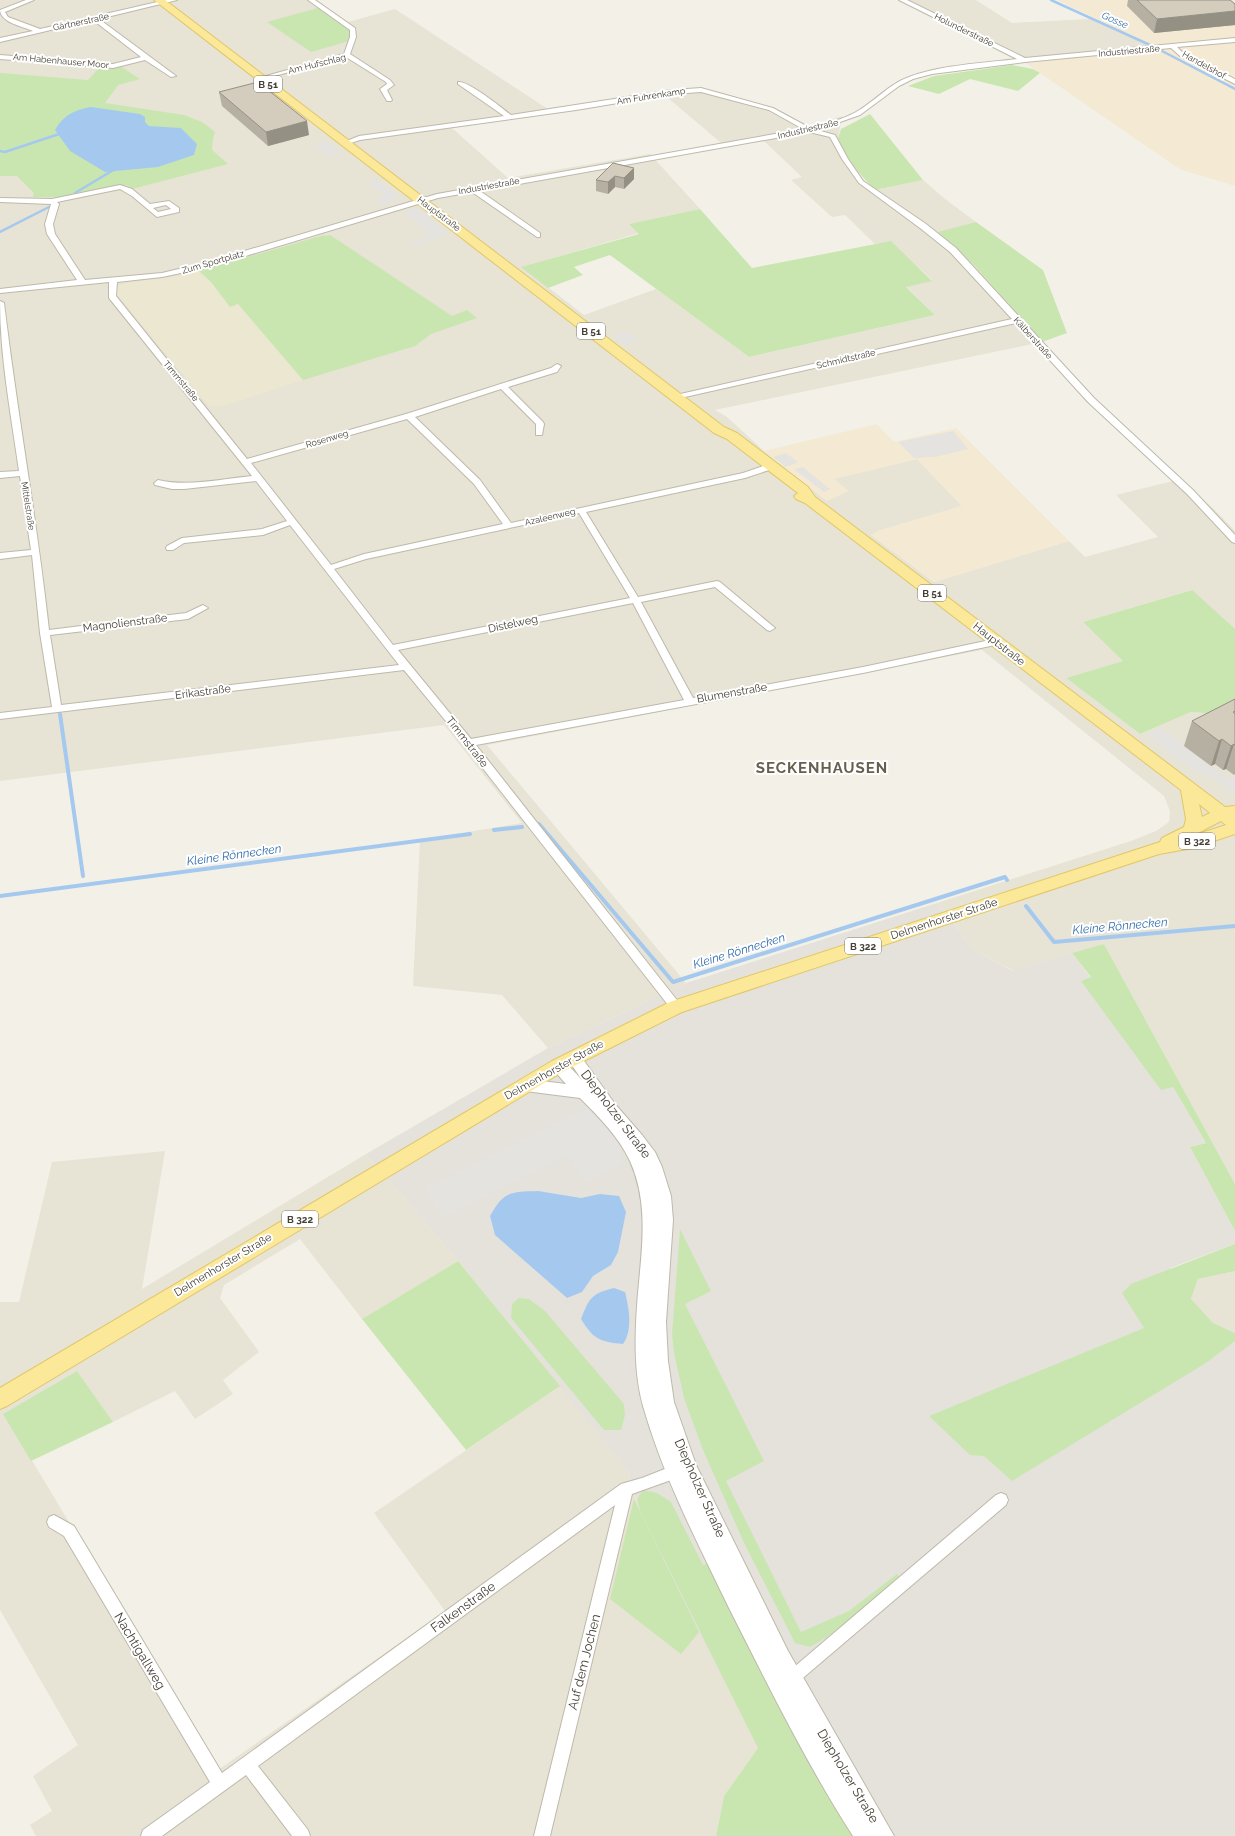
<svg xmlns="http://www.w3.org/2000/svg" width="1235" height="1836" font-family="Raleway,sans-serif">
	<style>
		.residential { fill: #e7e3d5 }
		.commercial { fill: #f4e9d3 }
		.industrial { fill: #e5e2dc }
		.education { fill: #ece7d1 }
		.green { fill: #c9e6b1 }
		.parking { fill: #e4e3df }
		.water { fill: #a5c9ee }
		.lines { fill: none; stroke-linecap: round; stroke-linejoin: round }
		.stream-far1 { stroke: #a5c9ee; stroke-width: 2.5 }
		.stream { stroke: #a5c9ee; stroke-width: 4 }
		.minor-casing { stroke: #beb9aa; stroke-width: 2 }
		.tertiary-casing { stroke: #beb9aa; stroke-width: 2 }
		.primary-casing { stroke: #e0c768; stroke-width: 2 }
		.minor { fill: #fff; fill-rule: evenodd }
		.tertiary { fill: #fff; fill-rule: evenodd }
		.primary { fill: #fbe898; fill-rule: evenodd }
		.wall { fill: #b6b0a3 }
		.shaded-wall { fill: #949084 }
		.building { fill: #d4cdbd; stroke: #949084 }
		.labels { text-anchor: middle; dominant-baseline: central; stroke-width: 4; stroke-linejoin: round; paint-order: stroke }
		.far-street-label { font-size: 9px; fill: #464136; stroke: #fff }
		.far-water-label { font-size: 10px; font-style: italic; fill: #336eae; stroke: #fff }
		.shield { fill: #fff; stroke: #7e7a72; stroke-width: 1 }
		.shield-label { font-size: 10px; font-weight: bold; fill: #464136 }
		.street-label { font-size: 11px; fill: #464136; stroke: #fff }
		.water-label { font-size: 12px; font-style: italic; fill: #336eae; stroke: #fff }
		.near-street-label { font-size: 13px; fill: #464136; stroke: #fff }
		.district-label { font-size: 15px; font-weight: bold; letter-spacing: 1px; fill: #68604e; stroke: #fff }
	</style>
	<rect width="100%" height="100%" fill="#f3f1e7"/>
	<g class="residential">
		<polygon points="0,0 316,0 348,22 395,9 554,113 452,128 508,178 650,154 700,209 630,224 639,233 522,267 584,315 656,289 749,357 935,315 906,286 932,280 891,242 875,244 845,215 832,217 791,180 802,177 764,141 726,147 661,92 702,89 719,92 773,108 809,127 842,116 838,138 841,144 863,179 875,190 923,180 945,199 976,222 938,233 973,264 1042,342 715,410 727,417 764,451 827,501 833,479 917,459 962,506 878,531 871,535 934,582 1069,541 1085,557 1158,537 1116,495 1181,479 1218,513 1235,531 1235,630 1191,590 1083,622 1123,661 1066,678 1140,734 1191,712 1225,715 1235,711 1235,1184 1104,944 1014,971 974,950 937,903 1131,841 1156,831 1169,822 1170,811 1164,796 982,650 487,745 686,983 548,1048 502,995 413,986 420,840 522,823 444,725 0,781"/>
		<polygon points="906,0 976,0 1012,23 1090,19 1148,45 1025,58"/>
		<polygon points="165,1151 142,1289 366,1154 458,1261 362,1319 300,1239 224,1285 220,1298 259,1352 223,1380 233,1394 195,1419 175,1391 113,1422 77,1371 4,1414 218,1770 445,1611 374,1513 560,1386 628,1471 640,1511 758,1748 724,1796 716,1836 36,1836 30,1825 52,1811 33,1776 78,1745 0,1610 0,1302 19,1302 52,1162"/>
		<polygon points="1235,1271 1235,1333 1213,1323 1191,1299 1198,1279"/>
	</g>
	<g class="commercial">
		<polygon points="1057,0 1235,0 1235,186 1185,171 1175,166 1024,62 1015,59 1152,45"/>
		<polygon points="877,424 894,442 956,428 1069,541 934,582 871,535 878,531 962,506 917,459 834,479 849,491 827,501 764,451"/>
	</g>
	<polygon class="industrial" points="937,903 974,950 1013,971 1072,953 1091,978 1081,981 1173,1087 1206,1143 1190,1147 1235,1231 1235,1244 1170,1268 1191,1299 1213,1323 1235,1333 1235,1836 808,1836 758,1748 699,1632 640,1511 628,1471 458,1261 366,1154 548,1048 686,983"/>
	<polygon class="education" points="199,271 238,304 303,380 224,406 209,406 115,292 115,289 120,285 127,283 173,277"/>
	<g class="green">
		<polygon points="318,8 351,31 351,36 349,41 311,52 267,22"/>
		<polygon points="1012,65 1033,69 1040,73 1018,91 970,79 939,94 908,86 934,76"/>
		<polygon points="120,66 140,79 118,85 105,103 184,115 202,122 215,132 213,138 212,150 228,164 132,189 127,185 62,197 33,197 34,193 17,176 0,176 0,73 88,80 100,67"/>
		<path d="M870 114 923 180 875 190C861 176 845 158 838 138L841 129Z"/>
		<polygon points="700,209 752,268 891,241 932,281 906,287 935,315 749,357 610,255 574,267 583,275 548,288 521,267 639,234 629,224"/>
		<polygon points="976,222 1043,270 1067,333 1042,342 973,264 938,232"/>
		<polygon points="324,235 325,236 330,235 452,316 467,310 477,318 431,334 415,346 303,380 238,304 230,307 211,282 199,271"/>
		<polygon points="1192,590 1235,629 1235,711 1225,715 1191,712 1140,734 1066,678 1123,661 1083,622"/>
		<polygon points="1104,944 1235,1184 1235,1231 1190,1147 1206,1143 1173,1087 1161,1090 1081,981 1091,977 1072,953"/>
		<path d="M680 1229 711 1291 685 1304 764 1461 726 1481 801 1632 849 1611 897 1574 899 1576C873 1599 840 1632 810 1647L795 1643 745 1545 703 1450 684 1398 674 1353 672 1334Z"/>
		<polygon points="1235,1244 1235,1271 1198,1279 1191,1299 1213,1323 1235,1333 1235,1341 1206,1363 1012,1481 984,1456 970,1455 929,1416 1144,1328 1122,1293 1131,1284"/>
		<polygon points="458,1261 560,1386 466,1450 362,1319"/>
		<polygon points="519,1298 529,1299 545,1311 624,1404 625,1415 621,1430 604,1430 511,1318 512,1304"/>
		<polygon points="77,1371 113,1422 31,1461 3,1414"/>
		<polygon points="643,1490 657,1493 671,1502 703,1565 711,1563 858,1836 716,1836 724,1796 758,1748 640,1511 637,1499"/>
		<polygon points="634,1499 699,1632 681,1654 610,1599"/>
	</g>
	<g class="parking">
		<polygon points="327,141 341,153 329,157 314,145"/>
		<polygon points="375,179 398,196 397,199 384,205 374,200 385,196 368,184"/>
		<polygon points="416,207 449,234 417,246 411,241 431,235 403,212"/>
		<polygon points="626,331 638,340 625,345 613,336"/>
		<polygon points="953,431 968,449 935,457 914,458 898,442"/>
		<polygon points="786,453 798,462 786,467 773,457"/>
		<polygon points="803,467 830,489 824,492 794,469"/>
		<polygon points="1160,727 1227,779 1235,775 1235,793 1233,794 1209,775 1195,772 1147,735"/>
		<polygon points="588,1108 616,1137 624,1164 586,1181 567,1156 444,1216 425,1188"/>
	</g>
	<g class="water">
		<path d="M91 107 140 114 145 117V122L149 126 181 128 197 144 194 155 158 167 105 172 70 151 55 130C64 115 74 110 91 107Z"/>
		<path d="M538 1191 581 1198 600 1194 619 1196 626 1212 618 1252 611 1265 593 1276 582 1292 567 1298 495 1235 490 1216C504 1191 510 1192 538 1191Z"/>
		<path d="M614 1288 625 1292C629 1308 633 1330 623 1344 600 1342 593 1339 581 1319 589 1298 592 1293 614 1288Z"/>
	</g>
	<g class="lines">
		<g class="stream-far1">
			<polyline points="1051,0 1150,45"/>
			<polyline points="1162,51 1235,89"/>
			<polyline points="0,151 5,152 62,133"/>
			<polyline points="75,193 115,169"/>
			<polyline points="0,232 49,207"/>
		</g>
		<g class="stream">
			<polyline points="60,714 83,876"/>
			<polyline points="539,824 673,982 1005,877 1007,880"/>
			<polyline points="494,830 522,827"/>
			<polyline points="0,896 470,834"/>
			<polyline points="1026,906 1054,942 1235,926"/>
		</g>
		<g class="minor-casing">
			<g id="minor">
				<path d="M26 0H34L5 12 8 17 40 29 166 0H177L99 19 176 76 171 77 145 60 113 68 0 59V55L113 64 141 57 93 20 0 42V38L33 31C22 26 1 23 0 10Z"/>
				<polygon points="308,0 315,0 355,28 356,37 350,54 390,80 394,85 387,90 392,100 391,101 387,101 380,89 387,84 386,82 346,57 259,80 259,78 344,54 350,37 350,30"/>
				<path d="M899 0H907L1025 58 1235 38V42L1177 47 1184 54 1235 79V84L1180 56 1171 48 1025 62 932 74 913 79 899 86 860 115 817 130 835 135 848 159 863 181 926 224 956 248 1094 398 1193 490 1235 535V543L1232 542 1187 494 1088 402 1016 323 676 399H673L672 397 676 395 1012 319 950 252 920 228 859 183 842 159 830 137 809 132 480 191 540 233V237H537L472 192 438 198 209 267 162 277 117 282 116 296 247 459 406 414 551 368 557 364 561 366 557 372 508 387 543 422 544 424 542 435H536V424L501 389 415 417 480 480 511 523 743 473 769 464H775V468L745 478 586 512 638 597 717 581 720 582 775 628 770 631 767 630 715 587 641 602 693 698 863 667 995 639 998 640 1000 642 998 644 995 645 863 673 476 745 680 1004 682 1007 680 1010H672L449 725 404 670 0 719V713L52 707 40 633 32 555 0 559V553L31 550 20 476 0 478V472L19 471C11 414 0 358 0 301L4 303C17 412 37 520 49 630L186 613 203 605 208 608 188 619 50 635 61 705 399 665 290 525 263 535 184 543 173 550H167L166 548 167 546 182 538 262 529 287 521 256 481 184 489H172L155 485 154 483 158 480C188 487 221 479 252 476L109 298V282L0 293V289L77 280 47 234 45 224 51 204 0 202V198L52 199 120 185 132 189 150 204 169 201 179 208V212L157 217 132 196 120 189 57 202 59 204 53 224 55 234 85 280 162 273 204 263 437 194 803 129 769 110 701 92 672 94 576 110 360 140 345 145 342 143 359 136 504 116 458 84V82C468 80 502 108 511 115L672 90 701 88 773 108 810 128C825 124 842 120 856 112 874 102 889 84 909 77 940 65 984 63 1017 59ZM166 205 171 209 158 212 153 208ZM407 419 474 484 503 524 364 554 331 565 251 463ZM579 513 630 598 393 645 334 569 366 559ZM633 603 684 700 471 739 398 650Z"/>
				<polygon points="680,1463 685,1465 687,1470 685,1475 632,1494 550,1836 534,1836 615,1505 258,1766 308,1830 310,1836 292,1836 246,1775 162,1836 141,1836 143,1830 210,1782 64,1536 49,1527 47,1522 49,1517 54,1515 74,1526 222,1773 621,1484 642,1478"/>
				<polygon points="1001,1493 1006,1495 1008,1500 1006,1505 797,1683 792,1686 787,1683 784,1678 787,1673 996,1495"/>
			</g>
		</g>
		<g class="tertiary-casing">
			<path id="tertiary" d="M574 1052 579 1054 615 1104 642 1135 655 1152 662 1167 671 1196 673 1220 666 1322 668 1361 674 1402 696 1465 788 1651 894 1836H853C806 1763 768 1685 729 1608 697 1542 663 1476 643 1406 633 1370 635 1330 638 1293 642 1248 649 1203 630 1161 619 1137 598 1116 580 1098L525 1091 520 1089 517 1085 520 1081 525 1079 566 1084 550 1066 553 1062C565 1058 574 1072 582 1080L567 1058 569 1054Z"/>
		</g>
		<g class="primary-casing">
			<path id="primary" d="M154 0H165L724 427 737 433 808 487 815 497 1225 807 1235 806V834L1193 848 1159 854 682 1012 564 1071 7 1406 0 1409V1388L552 1061 670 1002 1160 842 1162 838 1184 827 1186 819 1181 790 805 503 796 499 794 496 798 493 727 439 714 433ZM1199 804 1210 813 1202 817ZM1221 821 1226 825 1192 836Z"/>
		</g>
		<use href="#minor" class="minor"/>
		<use href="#tertiary" class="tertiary"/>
		<use href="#primary" class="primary"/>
	</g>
	<g class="wall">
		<polygon points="1128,0 1230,0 1235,4 1235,25 1154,33 1127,6"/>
		<polygon points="219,92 309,135 268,146 222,106"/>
		<polygon points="634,168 634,179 624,189 615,187 608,194 596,191 596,180"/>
		<polygon points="1235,699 1235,774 1234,775 1226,769 1223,770 1215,764 1211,766 1184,746 1192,721"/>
	</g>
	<g class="shaded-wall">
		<polygon points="1235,11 1235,25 1154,33 1157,19"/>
		<polygon points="307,121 309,135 268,146 266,132"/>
		<polygon points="634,168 634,179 624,189 624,178"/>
		<polygon points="615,176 615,187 608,194 608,182"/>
		<polygon points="1222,739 1215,764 1211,766 1219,741"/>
		<polygon points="1234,744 1226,769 1223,770 1231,746"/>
	</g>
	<g class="building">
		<polygon points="1137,0 1230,0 1235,4 1235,11 1157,19"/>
		<polygon points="258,82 307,121 266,132 219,92"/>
		<polygon points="613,163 634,168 624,178 615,176 608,182 596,180"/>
		<polygon points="1235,699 1235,711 1233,712 1235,714 1235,745 1234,744 1231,746 1222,739 1219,741 1192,721"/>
	</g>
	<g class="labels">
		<g class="far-street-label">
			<text transform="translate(81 22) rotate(-12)">Gärtnerstraße</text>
			<text transform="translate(964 30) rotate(26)">Holunderstraße</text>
			<text transform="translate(1129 51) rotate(-5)">Industriestraße</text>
			<text transform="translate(61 61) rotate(5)">Am Habenhauser Moor</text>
			<text transform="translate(317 64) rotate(-14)">Am Hufschlag</text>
			<text transform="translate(1204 65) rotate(29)">Handelshof</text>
			<text transform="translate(651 96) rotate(-9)">Am Fuhrenkamp</text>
			<text transform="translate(808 129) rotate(-13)">Industriestraße</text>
			<text transform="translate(489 186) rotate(-10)">Industriestraße</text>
			<text transform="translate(439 214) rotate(37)">Hauptstraße</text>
			<text transform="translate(213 262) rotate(-16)">Zum Sportplatz</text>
			<text transform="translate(1033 338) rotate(48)">Kälberstraße</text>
			<text transform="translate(846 359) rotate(-13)">Schmidtstraße</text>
			<text transform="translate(181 381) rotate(50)">Timmstraße</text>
			<text transform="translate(327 439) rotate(-16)">Rosenweg</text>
			<text transform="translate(28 506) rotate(81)">Mittelstraße</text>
			<text transform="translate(550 517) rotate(-13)">Azaleenweg</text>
		</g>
		<g class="far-water-label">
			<text transform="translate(1115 20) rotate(24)">Gosse</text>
		</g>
		<g class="shield">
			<rect x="254" y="76" width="28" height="16" rx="3"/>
			<rect x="577" y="323" width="28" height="16" rx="3"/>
			<rect x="918" y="585" width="28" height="16" rx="3"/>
			<rect x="1179" y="833" width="36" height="16" rx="3"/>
			<rect x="845" y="938" width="36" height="16" rx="3"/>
			<rect x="282" y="1211" width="36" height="16" rx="3"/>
		</g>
		<g class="shield-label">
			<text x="268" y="84">B 51</text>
			<text x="591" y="331">B 51</text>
			<text x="932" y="593">B 51</text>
			<text x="1197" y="841">B 322</text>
			<text x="863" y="946">B 322</text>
			<text x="300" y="1219">B 322</text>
		</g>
		<g class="street-label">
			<text transform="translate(125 623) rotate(-7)">Magnolienstraße</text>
			<text transform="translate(513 624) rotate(-12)">Distelweg</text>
			<text transform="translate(999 644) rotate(38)">Hauptstraße</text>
			<text transform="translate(203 692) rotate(-7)">Erikastraße</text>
			<text transform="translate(732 693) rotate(-10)">Blumenstraße</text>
			<text transform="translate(467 742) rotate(52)">Timmstraße</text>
			<text transform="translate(944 919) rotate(-18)">Delmenhorster Straße</text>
			<text transform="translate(554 1070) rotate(-29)">Delmenhorster Straße</text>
			<text transform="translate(223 1265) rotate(-31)">Delmenhorster Straße</text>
		</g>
		<g class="water-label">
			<text transform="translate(234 855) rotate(-8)">Kleine Rönnecken</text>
			<text transform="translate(1120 926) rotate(-5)">Kleine Rönnecken</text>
			<text transform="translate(739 951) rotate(-17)">Kleine Rönnecken</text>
		</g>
		<g class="near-street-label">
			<text transform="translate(616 1114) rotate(53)">Diepholzer Straße</text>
			<text transform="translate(700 1488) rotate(66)">Diepholzer Straße</text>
			<text transform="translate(463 1607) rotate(-36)">Falkenstraße</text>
			<text transform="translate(140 1651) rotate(59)">Nachtigallweg</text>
			<text transform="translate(584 1662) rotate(-76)">Auf dem Jochen</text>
			<text transform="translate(848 1776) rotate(59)">Diepholzer Straße</text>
		</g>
		<g class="district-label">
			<text x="822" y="768">SECKENHAUSEN</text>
		</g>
	</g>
</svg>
